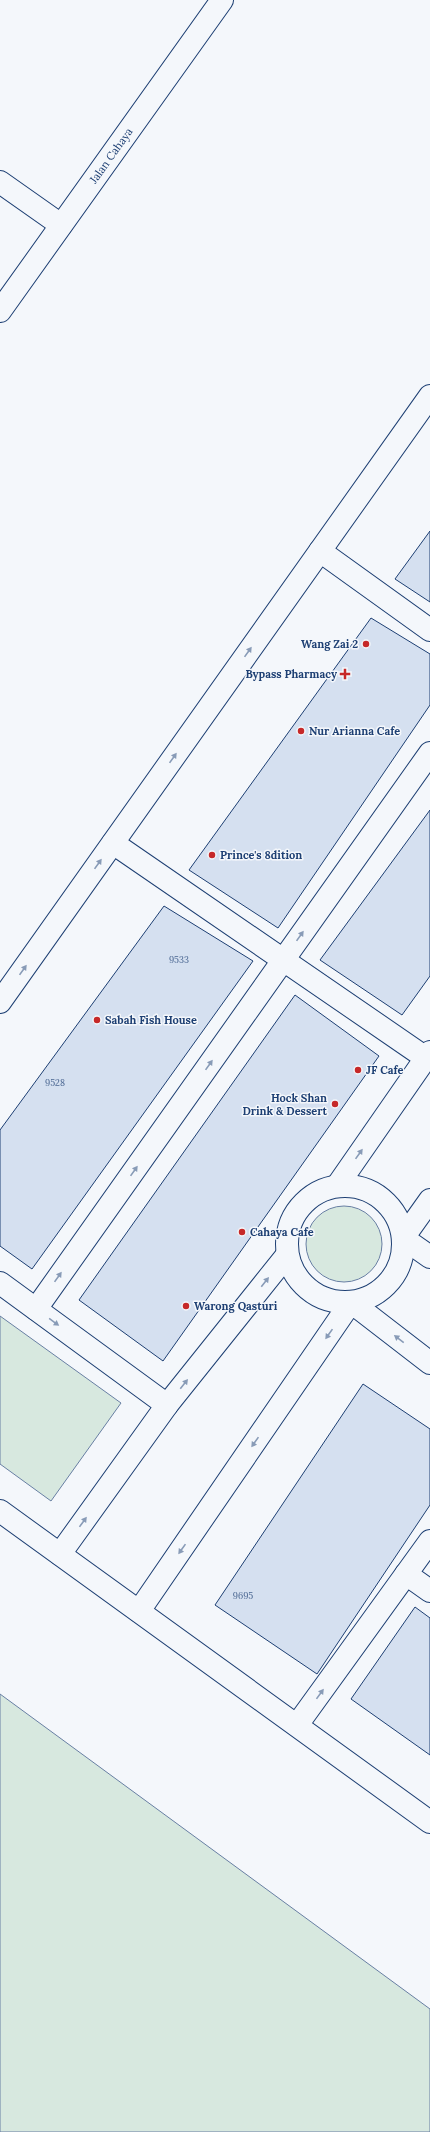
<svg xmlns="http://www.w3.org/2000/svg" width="430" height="2132" font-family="Lora,serif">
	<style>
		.green { fill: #d7e8df; stroke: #687fa3 }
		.building { fill: #d5e0f0; stroke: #1d3f73 }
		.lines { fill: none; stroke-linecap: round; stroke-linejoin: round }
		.minor-casing { stroke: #1d3f73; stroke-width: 24 }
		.minor { stroke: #f4f7fb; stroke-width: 22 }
		.oneway { fill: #889bb7 }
		.poi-dot { fill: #c62828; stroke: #f4f7fb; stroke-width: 1.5 }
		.labels { text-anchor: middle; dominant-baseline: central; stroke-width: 3; stroke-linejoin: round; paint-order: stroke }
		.number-label { font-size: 9px; fill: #4b6792 }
		.street-label { font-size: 11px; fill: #1d3f73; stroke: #f4f7fb }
		.poi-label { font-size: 11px; font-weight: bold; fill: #1d3f73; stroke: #f4f7fb; text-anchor: start }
	</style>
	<rect width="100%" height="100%" fill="#f4f7fb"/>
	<g class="green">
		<circle cx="344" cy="1244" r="38"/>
		<polygon points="0,1316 121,1403 51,1501 0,1464"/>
		<polygon points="0,1694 430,2009 430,2132 0,2132"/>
	</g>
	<g class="building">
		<polygon points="430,531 430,602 395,579"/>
		<polygon points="371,618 430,654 430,705 278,928 189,870"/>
		<polygon points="430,810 430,976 402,1015 320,960"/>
		<polygon points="164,906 253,961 32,1269 0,1246 0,1130"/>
		<polygon points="295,995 379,1056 163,1361 79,1300"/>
		<polygon points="363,1384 430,1429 430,1505 317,1674 215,1605"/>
		<polygon points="415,1607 430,1618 430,1755 351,1699"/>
	</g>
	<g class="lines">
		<g class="minor-casing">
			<g id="minor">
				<polyline points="0,182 61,225"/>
				<path id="s1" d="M0 311 222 0"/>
				<polyline points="320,551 430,630"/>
				<polyline points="113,843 426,1058"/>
				<polyline points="0,1002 430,396"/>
				<circle cx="345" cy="1244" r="58"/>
				<polyline points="337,1186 430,1052"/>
				<polyline points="430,1200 403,1238 430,1257"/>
				<polyline points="0,1283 167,1405"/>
				<polyline points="36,1309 430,753"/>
				<polyline points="0,1511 430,1822"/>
				<polyline points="60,1554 167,1405 287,1255"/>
				<polyline points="406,1574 430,1591"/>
				<polyline points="139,1611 351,1302 430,1363"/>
				<polyline points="297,1725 430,1541"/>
			</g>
		</g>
		<use href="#minor" class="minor"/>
	</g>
	<defs><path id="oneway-solid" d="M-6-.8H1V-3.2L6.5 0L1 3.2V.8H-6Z"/></defs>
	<g class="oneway">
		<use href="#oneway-solid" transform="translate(248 652) rotate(-55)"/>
		<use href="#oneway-solid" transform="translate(173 758) rotate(-55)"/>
		<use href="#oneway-solid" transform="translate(98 864) rotate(-55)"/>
		<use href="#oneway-solid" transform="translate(300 936) rotate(-55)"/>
		<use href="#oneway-solid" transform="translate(23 970) rotate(-55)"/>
		<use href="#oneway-solid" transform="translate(209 1065) rotate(-55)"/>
		<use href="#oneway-solid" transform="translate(359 1154) rotate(-55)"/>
		<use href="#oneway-solid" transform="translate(134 1171) rotate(-55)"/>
		<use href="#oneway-solid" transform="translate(58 1277) rotate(-55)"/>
		<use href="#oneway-solid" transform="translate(265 1282) rotate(-52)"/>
		<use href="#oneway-solid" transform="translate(54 1322) rotate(36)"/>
		<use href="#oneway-solid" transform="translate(329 1334) rotate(125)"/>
		<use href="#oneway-solid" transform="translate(399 1339) rotate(-142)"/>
		<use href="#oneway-solid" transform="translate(184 1384) rotate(-52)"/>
		<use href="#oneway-solid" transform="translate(255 1442) rotate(125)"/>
		<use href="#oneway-solid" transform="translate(83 1522) rotate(-54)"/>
		<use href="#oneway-solid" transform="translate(182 1549) rotate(125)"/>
		<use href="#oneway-solid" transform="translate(320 1694) rotate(-54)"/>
	</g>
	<g class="poi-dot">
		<circle cx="366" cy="644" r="4"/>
		<path d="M343 668h4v4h4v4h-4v4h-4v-4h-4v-4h4z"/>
		<circle cx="301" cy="731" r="4"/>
		<circle cx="212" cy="855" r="4"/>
		<circle cx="97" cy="1020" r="4"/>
		<circle cx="358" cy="1070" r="4"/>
		<circle cx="335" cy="1104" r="4"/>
		<circle cx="242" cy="1232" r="4"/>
		<circle cx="186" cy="1306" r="4"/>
	</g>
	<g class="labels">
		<g class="number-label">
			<text x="179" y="959">9533</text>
			<text x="55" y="1082">9528</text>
			<text x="243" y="1595">9695</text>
		</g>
		<g class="street-label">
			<text stroke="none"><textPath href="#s1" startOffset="191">Jalan Cahaya</textPath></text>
		</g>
		<g class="poi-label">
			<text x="358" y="644" text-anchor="end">Wang Zai 2</text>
			<text x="337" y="674" text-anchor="end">Bypass Pharmacy</text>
			<text x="309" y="731">Nur Arianna Cafe</text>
			<text x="220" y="855">Prince's 8dition</text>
			<text x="105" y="1020">Sabah Fish House</text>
			<text x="366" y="1070">JF Cafe</text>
			<text x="327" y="1098" text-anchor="end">Hock Shan<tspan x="327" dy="13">Drink &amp; Dessert</tspan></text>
			<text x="250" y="1232">Cahaya Cafe</text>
			<text x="194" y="1306">Warong Qasturi</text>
		</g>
	</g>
</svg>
